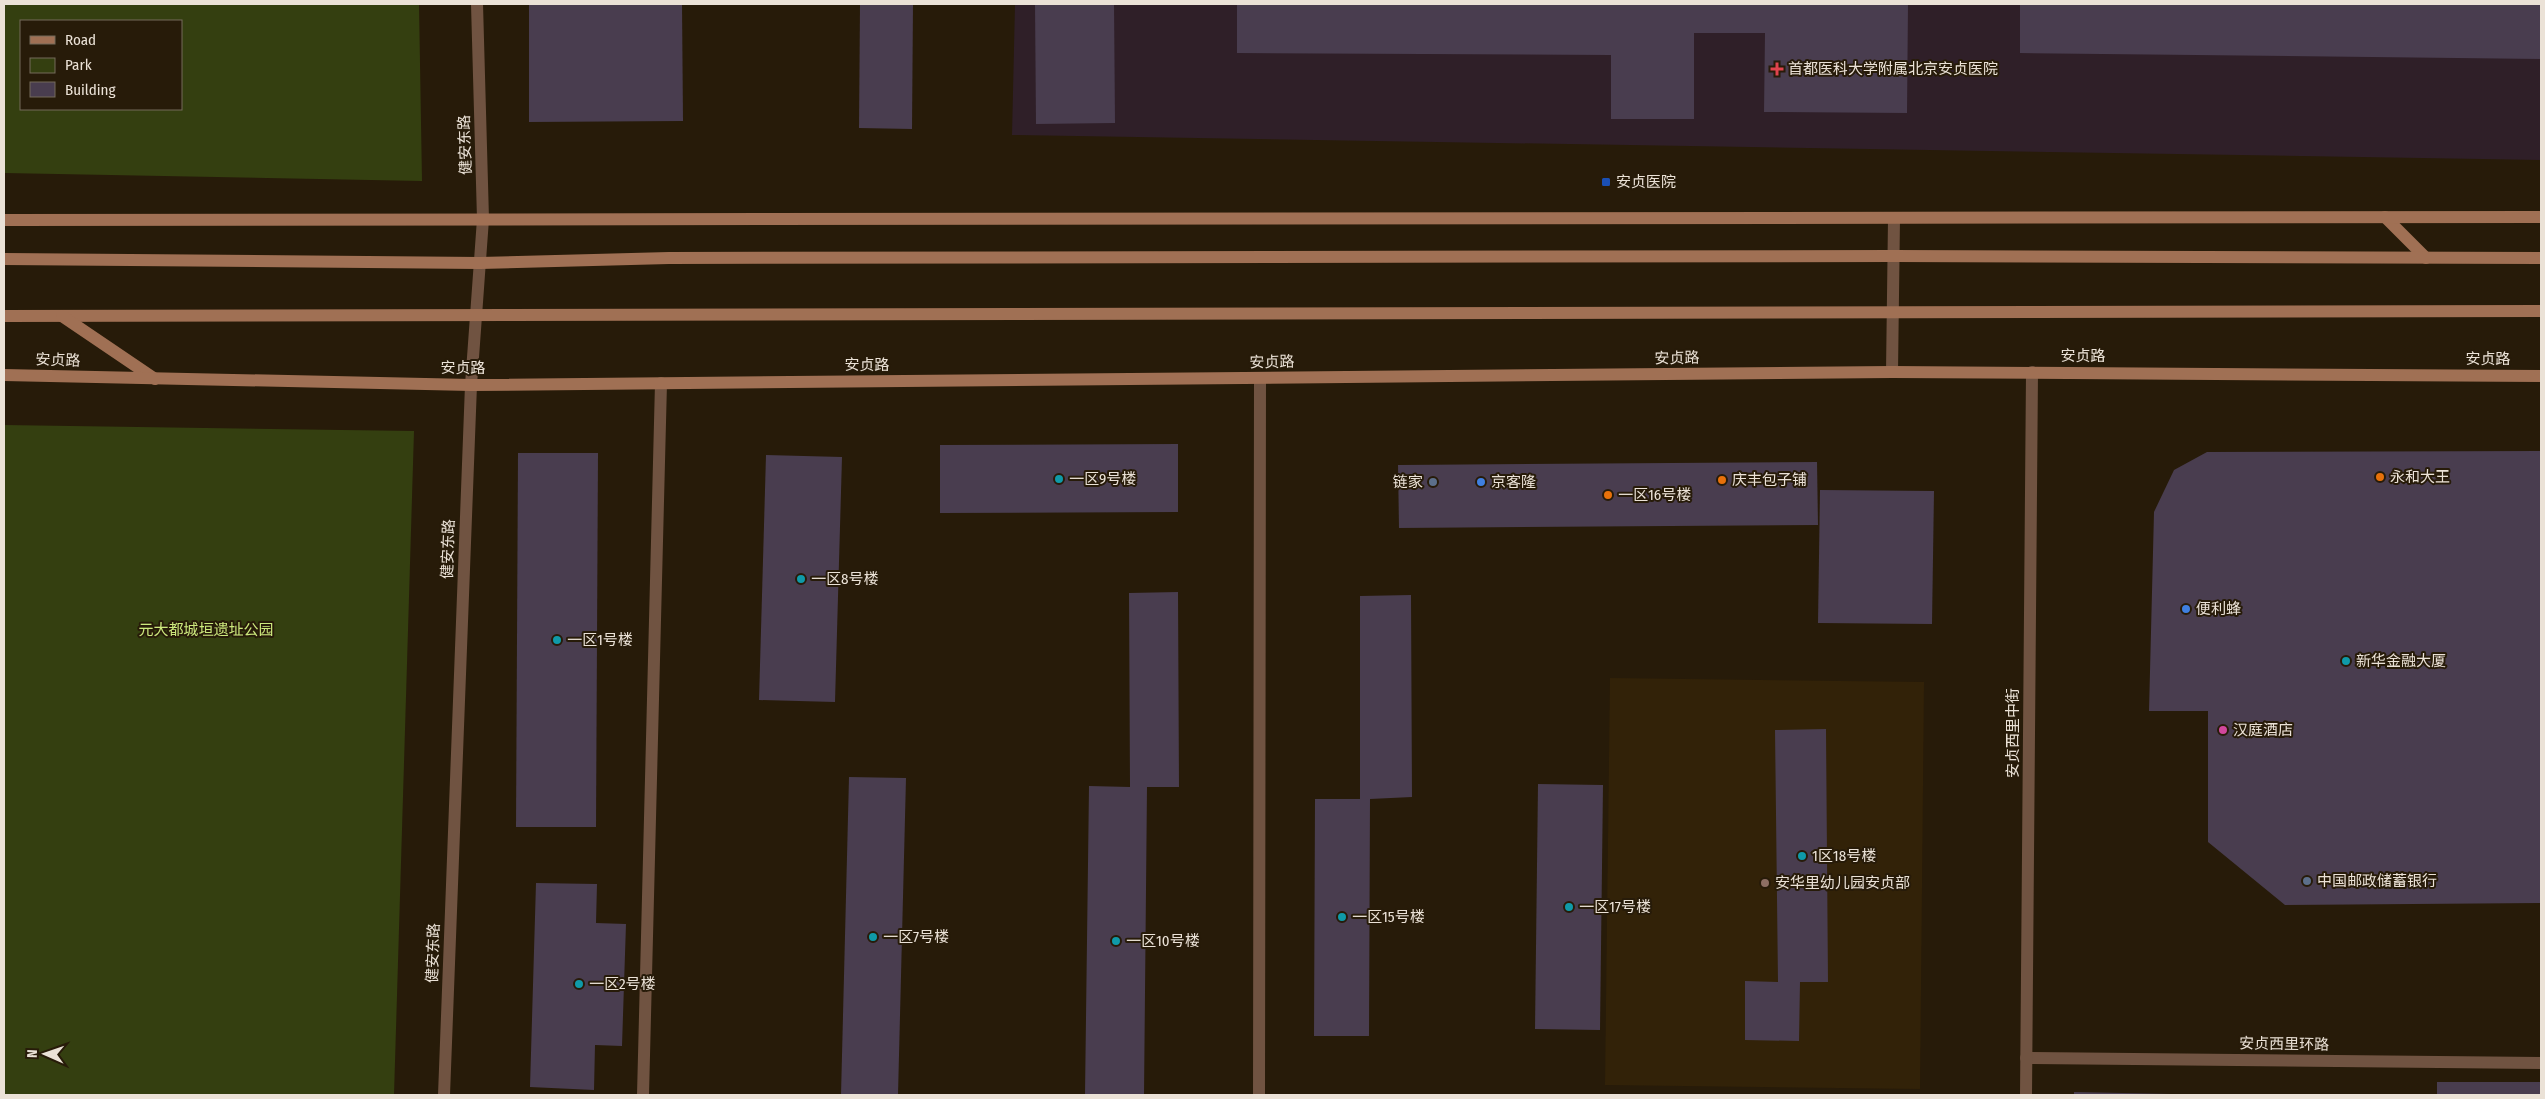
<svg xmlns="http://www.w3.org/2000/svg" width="2545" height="1099" font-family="'Fira Sans Condensed','Noto Sans SC',sans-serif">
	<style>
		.built { fill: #322208 }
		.medical { fill: #2f1f28 }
		.green { fill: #343f10; fill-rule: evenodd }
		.building { fill: #493d4f }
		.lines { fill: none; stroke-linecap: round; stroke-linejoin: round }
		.lane { stroke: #705341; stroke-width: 12 }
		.street { stroke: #705341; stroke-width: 12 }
		.secondary { stroke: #a07054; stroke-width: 12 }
		.health-dot { fill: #e0444e; stroke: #271b09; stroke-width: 2 }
		.transit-dot { fill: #1a4fb4; stroke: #271b09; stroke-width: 2 }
		.food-dot { fill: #e8710a; stroke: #271b09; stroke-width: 2 }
		.culture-dot { fill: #0f9aa8; stroke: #271b09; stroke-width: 2 }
		.service-dot { fill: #5c6f8a; stroke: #271b09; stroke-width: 2 }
		.shop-dot { fill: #3f7fe0; stroke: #271b09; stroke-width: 2 }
		.hotel-dot { fill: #d1479c; stroke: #271b09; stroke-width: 2 }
		.education-dot { fill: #8d6e63; stroke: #271b09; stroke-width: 2 }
		.labels { text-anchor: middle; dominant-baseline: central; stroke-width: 4; stroke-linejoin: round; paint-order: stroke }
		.poi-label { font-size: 15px; fill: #ebe2d7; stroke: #271b09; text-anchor: start }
		.street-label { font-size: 15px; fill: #ebe2d7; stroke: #271b09 }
		.park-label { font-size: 15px; fill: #cce87d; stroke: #271b09 }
	</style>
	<rect width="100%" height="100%" fill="#271b09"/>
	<polygon class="built" points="1610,678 1924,682 1920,1089 1605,1085"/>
	<polygon class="medical" points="1015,4 2541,4 2541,160 1012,135"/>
	<g class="green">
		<path d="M4 4H419L422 181 4 173ZM21 21H181V109H21Z"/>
		<polygon points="4,425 414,431 394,1095 4,1095"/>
	</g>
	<g class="building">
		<polygon points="529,4 682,4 683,121 529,122"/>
		<polygon points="860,4 913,4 912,129 859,128"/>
		<polygon points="1035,4 1114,4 1115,123 1036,124"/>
		<polygon points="1237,4 1908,4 1907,113 1764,112 1765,33 1694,33 1694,119 1611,119 1611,55 1237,53"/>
		<polygon points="2020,4 2541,4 2541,59 2020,53"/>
		<polygon points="1178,444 1178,512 940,513 940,445"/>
		<polygon points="2541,451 2541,903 2285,905 2208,842 2208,711 2149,711 2154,512 2174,470 2207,452"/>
		<polygon points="518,453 598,453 596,827 516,827"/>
		<polygon points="766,455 842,457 835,702 759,700"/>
		<polygon points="1817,462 1818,525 1399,528 1398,465"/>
		<polygon points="1820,490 1934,491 1932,624 1818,623"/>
		<polygon points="1178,592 1179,787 1147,787 1144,1095 1085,1095 1089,786 1130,787 1129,593"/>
		<polygon points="1411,595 1412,797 1370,799 1369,1036 1314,1036 1315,799 1360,799 1360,596"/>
		<polygon points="1826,729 1828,982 1800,982 1799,1041 1745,1040 1745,981 1778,982 1775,730"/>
		<polygon points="849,777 906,778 898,1095 841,1095"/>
		<polygon points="1538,784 1603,785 1600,1030 1535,1029"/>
		<polygon points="536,883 597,884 596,923 626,924 622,1046 595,1045 594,1090 530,1087"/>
		<rect x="2437" y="1082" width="104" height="13"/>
		<polygon points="2074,1092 2172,1094 2172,1095 2074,1095"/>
	</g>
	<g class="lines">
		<g class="lane">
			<polyline points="643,1095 661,383"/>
			<polyline points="1259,1095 1260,379"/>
		</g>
		<g class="street">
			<polyline points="1892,372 1894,219"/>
			<polyline points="2026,1058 2541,1063"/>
			<polyline points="444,1095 471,385 483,219 477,4"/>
			<polyline points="2026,1095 2032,372"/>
		</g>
		<g class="secondary">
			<polyline points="2385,217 2426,258"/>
			<polyline points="4,220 2541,217"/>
			<polyline points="4,259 480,263 669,258 1893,256 2541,258"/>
			<polyline points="4,316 2541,311"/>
			<polyline points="62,316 155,379"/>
			<polyline points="4,375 471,385 1892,372 2541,376"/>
		</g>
	</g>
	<path class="health-dot" d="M1774.5 61.5h5v5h5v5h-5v5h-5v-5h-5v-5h5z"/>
	<rect class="transit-dot" x="1601" y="177" width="10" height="10" rx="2.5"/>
	<g class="food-dot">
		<circle cx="2380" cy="477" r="5"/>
		<circle cx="1722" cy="480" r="5"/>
		<circle cx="1608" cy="495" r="5"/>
	</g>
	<g class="culture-dot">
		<circle cx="1059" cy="479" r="5"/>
		<circle cx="801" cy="579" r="5"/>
		<circle cx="557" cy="640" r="5"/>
		<circle cx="2346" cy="661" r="5"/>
		<circle cx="1802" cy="856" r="5"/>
		<circle cx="1569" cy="907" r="5"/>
		<circle cx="1342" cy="917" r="5"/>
		<circle cx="873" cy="937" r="5"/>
		<circle cx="1116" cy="941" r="5"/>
		<circle cx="579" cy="984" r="5"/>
	</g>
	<g class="service-dot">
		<circle cx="1433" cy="482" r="5"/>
		<circle cx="2307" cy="881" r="5"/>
	</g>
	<g class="shop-dot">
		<circle cx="1481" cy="482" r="5"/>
		<circle cx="2186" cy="609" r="5"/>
	</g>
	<circle class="hotel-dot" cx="2223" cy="730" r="5"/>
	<circle class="education-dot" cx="1765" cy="883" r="5"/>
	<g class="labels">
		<g class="poi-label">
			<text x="1788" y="69">首都医科大学附属北京安贞医院</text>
			<text x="1616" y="182">安贞医院</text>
			<text x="2390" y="477">永和大王</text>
			<text x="1069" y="479">一区9号楼</text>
			<text x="1732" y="480">庆丰包子铺</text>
			<text x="1423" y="482" text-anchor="end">链家</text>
			<text x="1491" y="482">京客隆</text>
			<text x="1618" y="495">一区16号楼</text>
			<text x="811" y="579">一区8号楼</text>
			<text x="2196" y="609">便利蜂</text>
			<text x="567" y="640">一区1号楼</text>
			<text x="2356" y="661">新华金融大厦</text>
			<text x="2233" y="730">汉庭酒店</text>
			<text x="1812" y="856">1区18号楼</text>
			<text x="2317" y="881">中国邮政储蓄银行</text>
			<text x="1775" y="883">安华里幼儿园安贞部</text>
			<text x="1579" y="907">一区17号楼</text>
			<text x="1352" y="917">一区15号楼</text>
			<text x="883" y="937">一区7号楼</text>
			<text x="1126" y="941">一区10号楼</text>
			<text x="589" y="984">一区2号楼</text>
		</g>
		<g class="street-label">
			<text transform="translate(465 145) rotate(-92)">健安东路</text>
			<text x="2083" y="356">安贞路</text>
			<text transform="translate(1677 358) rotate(-1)">安贞路</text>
			<text x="2488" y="359">安贞路</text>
			<text transform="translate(58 360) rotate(2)">安贞路</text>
			<text transform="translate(1272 362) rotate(-1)">安贞路</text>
			<text x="867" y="365">安贞路</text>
			<text x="463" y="368">安贞路</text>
			<text transform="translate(448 549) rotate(-88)">健安东路</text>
			<text transform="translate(2013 733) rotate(-90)">安贞西里中街</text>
			<text transform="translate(433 953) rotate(-88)">健安东路</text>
			<text transform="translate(2284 1044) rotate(1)">安贞西里环路</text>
		</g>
		<g class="park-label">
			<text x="206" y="630">元大都城垣遗址公园</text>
		</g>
	</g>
	<rect width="2545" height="1099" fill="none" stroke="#ebe2d7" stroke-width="10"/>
	<rect x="20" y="20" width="162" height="90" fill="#271b09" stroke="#756b5b"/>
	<rect x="30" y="36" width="25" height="8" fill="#a07054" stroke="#756b5b"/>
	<text x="65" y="45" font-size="15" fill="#ebe2d7">Road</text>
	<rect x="30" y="58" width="25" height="15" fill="#343f10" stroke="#756b5b"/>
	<text x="65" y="70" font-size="15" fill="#ebe2d7">Park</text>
	<rect x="30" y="82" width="25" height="15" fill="#493d4f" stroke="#756b5b"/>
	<text x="65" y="95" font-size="15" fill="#ebe2d7">Building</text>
	<g transform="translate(45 1054) rotate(272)" stroke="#271b09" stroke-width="4" paint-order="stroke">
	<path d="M0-4L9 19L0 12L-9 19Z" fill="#ebe2d7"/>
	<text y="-8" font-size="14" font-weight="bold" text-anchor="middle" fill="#ebe2d7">N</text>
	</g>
</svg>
